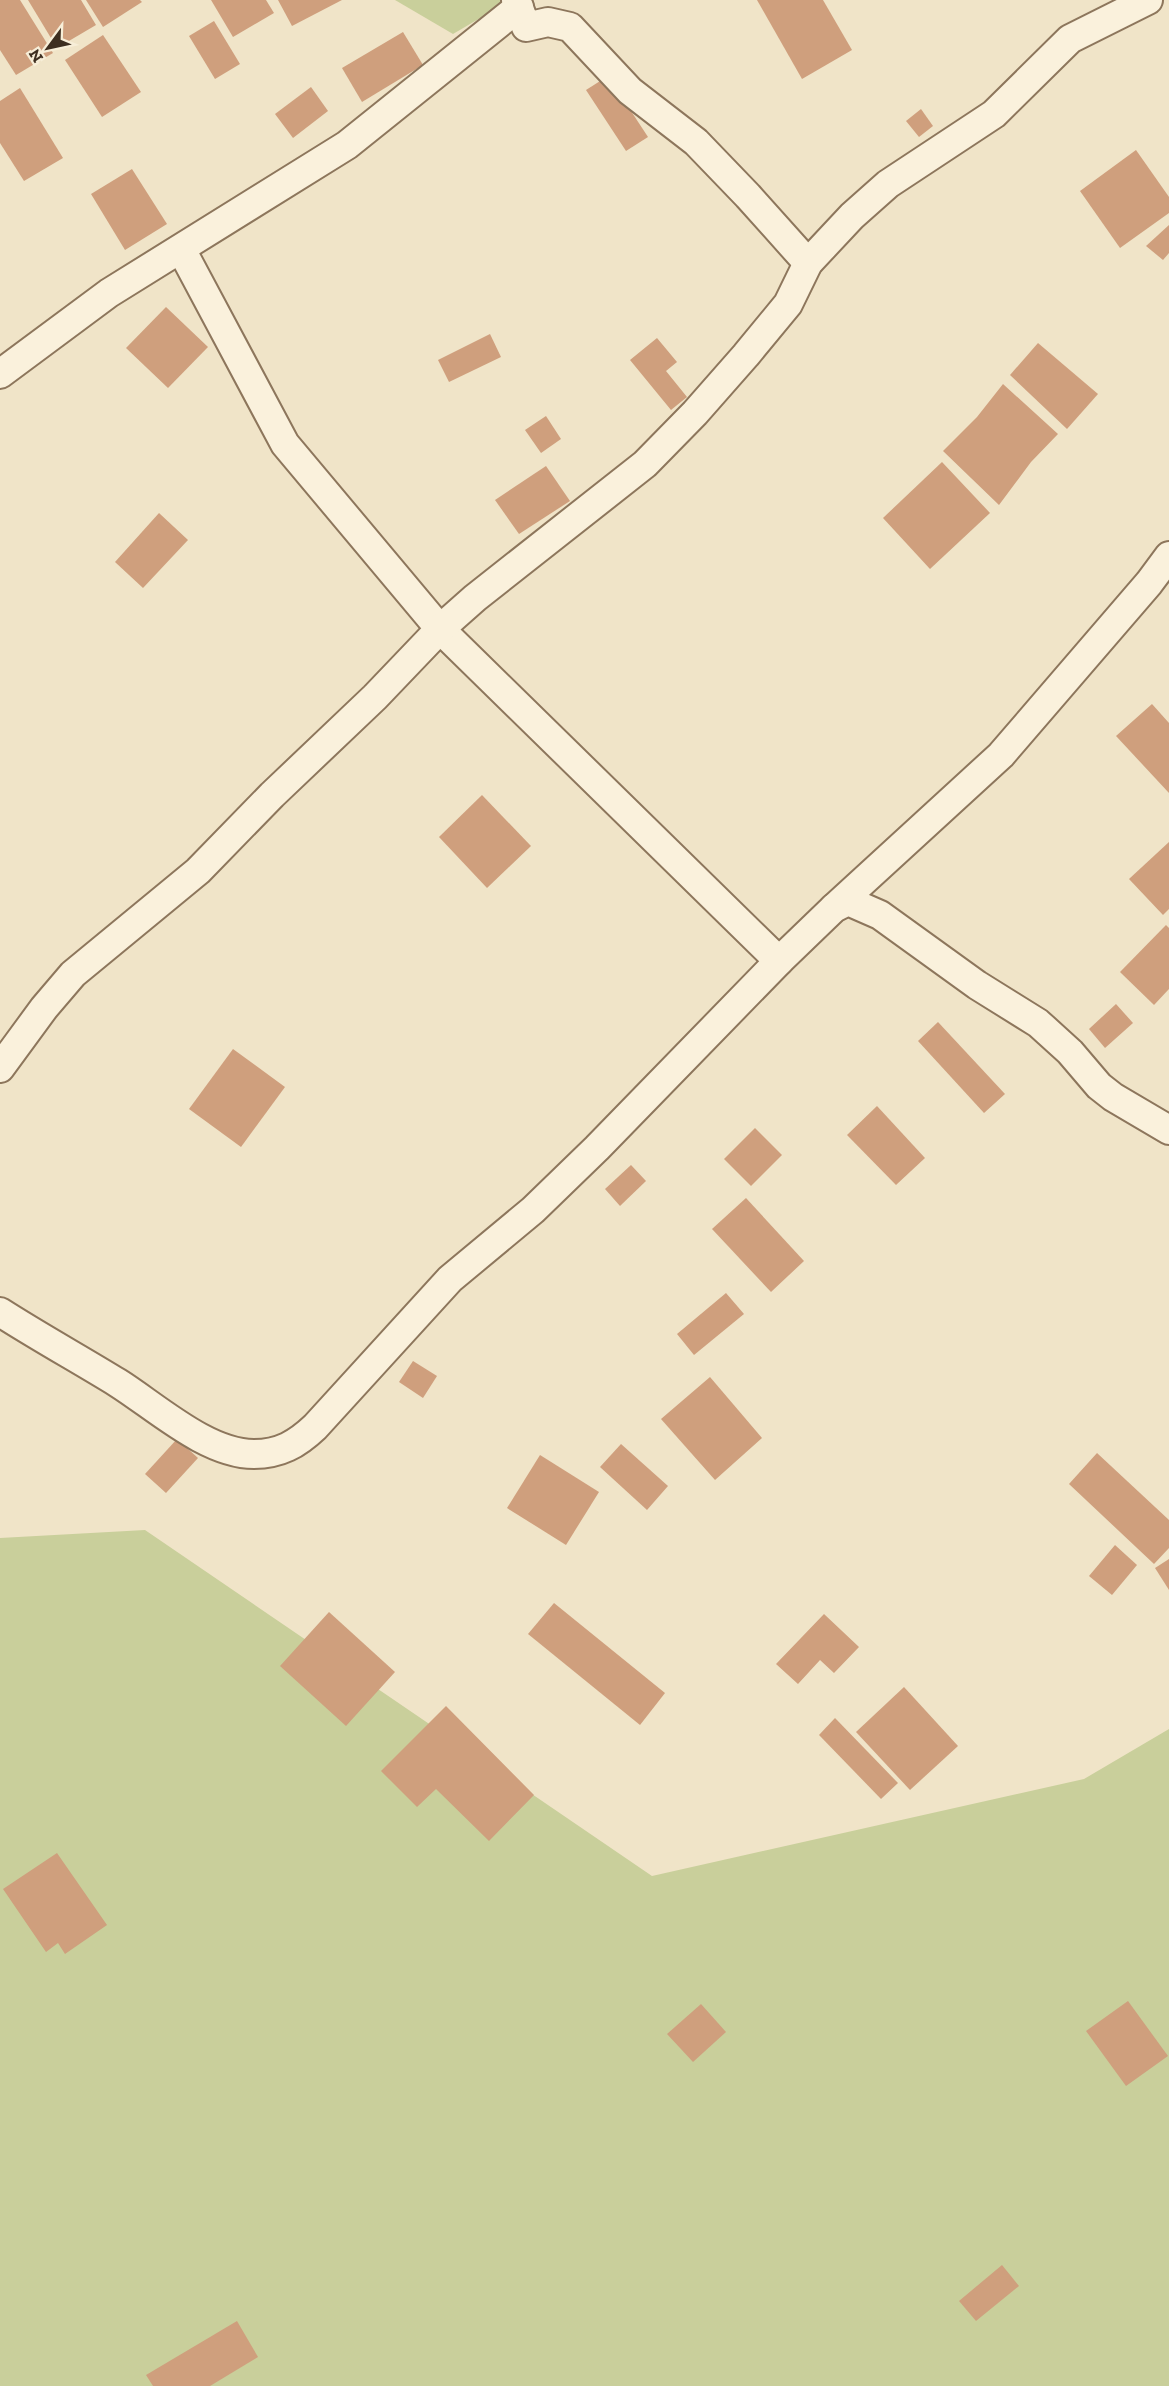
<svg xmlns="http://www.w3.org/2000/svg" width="1169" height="2386" font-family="'Zilla Slab',serif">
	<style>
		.green { fill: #c9cf9b }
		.building { fill: #cf9f7d }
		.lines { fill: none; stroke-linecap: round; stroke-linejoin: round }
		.minor-casing { stroke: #8d765c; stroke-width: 32 }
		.minor { stroke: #faf1dc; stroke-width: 28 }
	</style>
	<rect width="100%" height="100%" fill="#f0e4c8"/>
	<g class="green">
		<polygon points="395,0 511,0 453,34"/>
		<polygon points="145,1530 652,1876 1084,1779 1169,1729 1169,2386 0,2386 0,1538"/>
	</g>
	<g class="building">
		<polygon points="0,0 20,0 53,53 16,75 0,50"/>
		<polygon points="28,0 81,0 96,25 57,48"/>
		<polygon points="86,0 140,0 142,2 103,27"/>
		<polygon points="211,0 266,0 274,13 233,37"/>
		<polygon points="278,0 342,0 292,26"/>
		<polygon points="757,0 823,0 852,50 802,79"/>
		<polygon points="214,21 240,64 215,79 189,36"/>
		<polygon points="403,32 423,65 362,102 342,68"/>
		<polygon points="103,35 141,92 102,117 65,60"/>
		<polygon points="608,76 648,137 626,151 586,90"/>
		<polygon points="311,87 328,111 293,138 275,114"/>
		<polygon points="20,88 63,158 24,181 0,143 0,101"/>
		<polygon points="921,109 933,126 919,137 906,121"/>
		<polygon points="1136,150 1169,197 1169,213 1120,248 1080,191"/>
		<polygon points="132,169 167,224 125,250 91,194"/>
		<polygon points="1169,225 1169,253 1163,260 1146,246"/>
		<polygon points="166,307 208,347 168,388 126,348"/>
		<polygon points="490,334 501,357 449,382 438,360"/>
		<polygon points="657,338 677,362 666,371 687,397 671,410 630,360"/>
		<polygon points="1038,343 1098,394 1067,429 1010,375"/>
		<polygon points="1003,384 1058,434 1031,462 999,505 943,451 977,417"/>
		<polygon points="546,416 561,439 541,453 525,430"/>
		<polygon points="942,462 990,513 930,569 883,518"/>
		<polygon points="546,466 570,501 519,534 495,500"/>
		<polygon points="159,513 188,540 143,588 115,562"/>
		<polygon points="1152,704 1169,723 1169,793 1116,736"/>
		<polygon points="482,795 531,846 487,888 439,837"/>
		<polygon points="1169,842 1169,909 1163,915 1129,879"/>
		<polygon points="1166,925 1169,928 1169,989 1154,1005 1120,972"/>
		<polygon points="1116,1004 1133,1023 1105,1048 1089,1029"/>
		<polygon points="938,1022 1005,1094 984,1113 918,1041"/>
		<polygon points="233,1049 285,1087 241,1147 189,1109"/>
		<polygon points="877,1106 925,1158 896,1185 847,1135"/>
		<polygon points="755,1128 782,1155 751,1186 724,1159"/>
		<polygon points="631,1165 646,1181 620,1206 605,1189"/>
		<polygon points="746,1198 804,1261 771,1292 712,1229"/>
		<polygon points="726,1293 744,1314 694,1355 677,1334"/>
		<polygon points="413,1361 437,1376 423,1398 399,1382"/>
		<polygon points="710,1377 762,1438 715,1480 661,1419"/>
		<polygon points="177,1439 198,1458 166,1493 145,1474"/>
		<polygon points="621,1444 668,1486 647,1510 600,1467"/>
		<polygon points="1097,1453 1169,1520 1169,1548 1154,1564 1069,1484"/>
		<polygon points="540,1455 599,1492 566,1545 507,1508"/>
		<polygon points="1115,1545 1137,1565 1112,1595 1089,1576"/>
		<polygon points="1169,1559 1169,1590 1155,1568"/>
		<polygon points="554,1603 665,1693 640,1725 528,1634"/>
		<polygon points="329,1612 395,1672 346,1726 280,1666"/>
		<polygon points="824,1614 859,1647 834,1673 820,1660 798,1684 776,1664"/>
		<polygon points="904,1687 958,1746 910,1790 856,1732"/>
		<polygon points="446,1706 534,1795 489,1841 436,1789 417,1807 381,1771"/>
		<polygon points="835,1718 898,1783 881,1799 819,1735"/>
		<polygon points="57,1853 107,1925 65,1954 58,1943 46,1952 3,1889"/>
		<polygon points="1128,2001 1168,2056 1126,2086 1086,2031"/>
		<polygon points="701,2004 726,2032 693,2062 667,2034"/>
		<polygon points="1002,2265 1019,2286 976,2321 959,2301"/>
		<polygon points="237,2321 258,2357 210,2386 153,2386 146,2375"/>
	</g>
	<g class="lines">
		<g class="minor-casing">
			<g id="minor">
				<polyline points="516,0 526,27 548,22 570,27 630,91 696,142 748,196 808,263"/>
				<polyline points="181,249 285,444 440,629 779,961"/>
				<polyline points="0,374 109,293 347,145 519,7"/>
				<polyline points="834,908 1001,755 1149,583 1169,556"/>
				<polyline points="0,1068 44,1008 73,974 198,871 272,795 375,697 440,629 475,598 645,464 695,413 746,355 788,304 808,263 852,216 888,184 994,114 1070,39 1148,0"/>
				<path d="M0 1312C39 1337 79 1359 118 1383 156 1407 207 1454 254 1454 280 1454 297 1444 315 1427L450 1279 533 1210 597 1148 779 961 834 908 848 901 880 915 977 985 1038 1023 1070 1052 1099 1086 1113 1097 1169 1130"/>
			</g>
		</g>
		<use href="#minor" class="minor"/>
	</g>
	<g transform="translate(48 48) rotate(237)" stroke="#f7eed8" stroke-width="4.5" paint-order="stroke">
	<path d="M0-4.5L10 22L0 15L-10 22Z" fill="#3d2e20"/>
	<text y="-9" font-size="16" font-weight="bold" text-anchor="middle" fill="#3d2e20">N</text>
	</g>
</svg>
